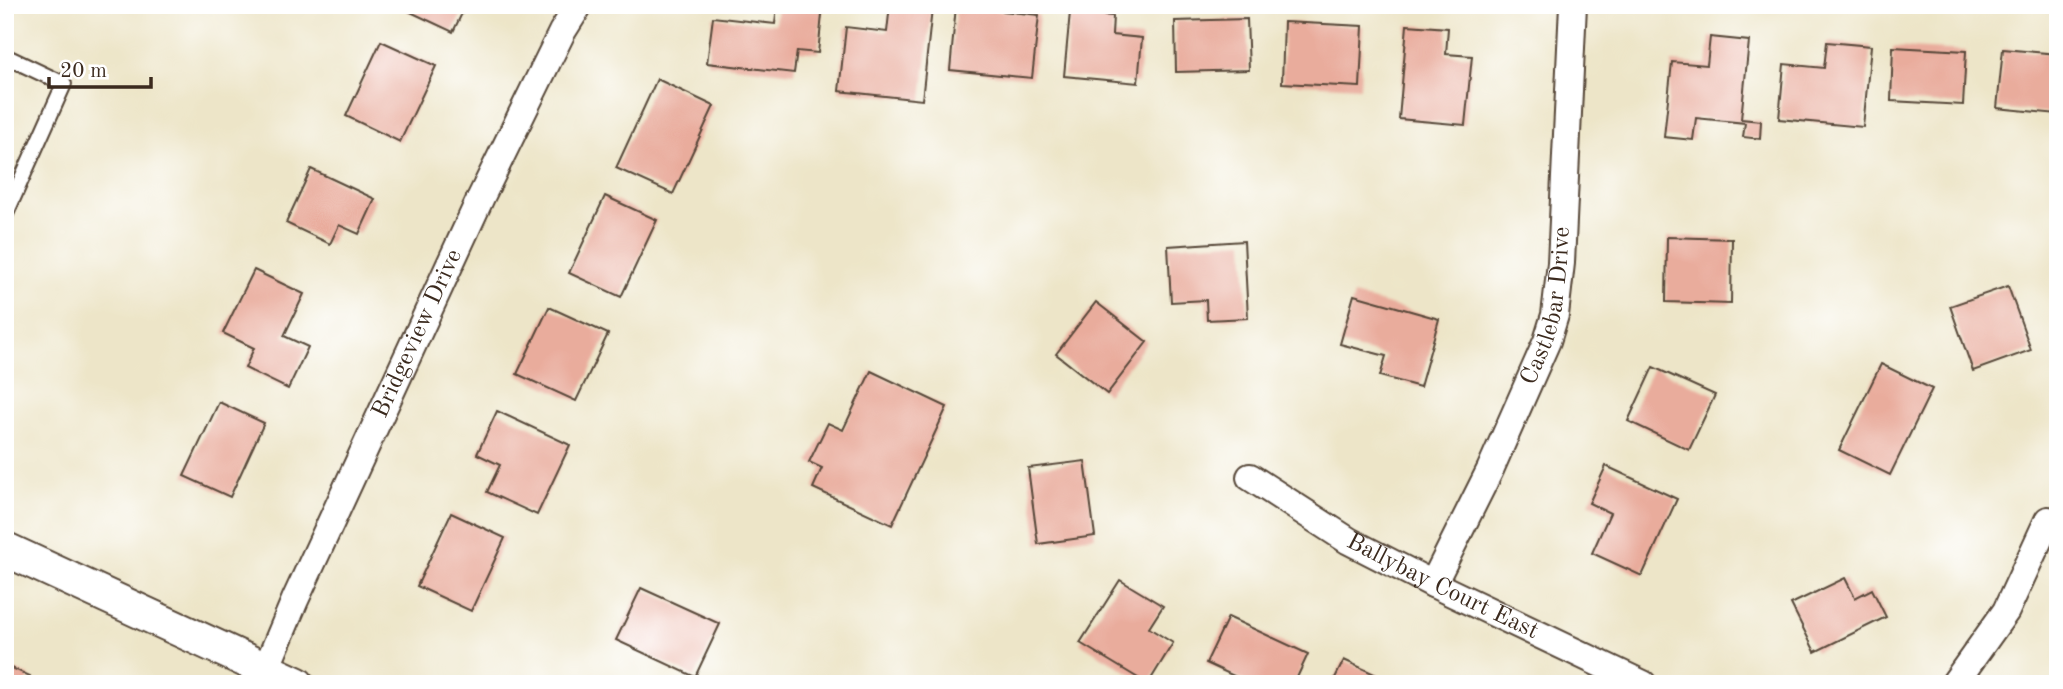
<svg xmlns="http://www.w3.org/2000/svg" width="2063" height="689" font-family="'Old Standard TT',serif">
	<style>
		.building { fill: #e9ac9c }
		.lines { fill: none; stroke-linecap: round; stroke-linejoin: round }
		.service-casing { stroke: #564638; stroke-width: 18 }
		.minor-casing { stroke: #564638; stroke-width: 30 }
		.tertiary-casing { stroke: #564638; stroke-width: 37 }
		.service { stroke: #fff; stroke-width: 14 }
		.minor { stroke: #fff; stroke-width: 26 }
		.tertiary { stroke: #fff; stroke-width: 33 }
		.labels { text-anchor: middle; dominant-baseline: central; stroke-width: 5; stroke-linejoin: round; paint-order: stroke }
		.street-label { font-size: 24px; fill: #3b2a1e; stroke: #fff }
	</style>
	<rect width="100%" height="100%" fill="#fff"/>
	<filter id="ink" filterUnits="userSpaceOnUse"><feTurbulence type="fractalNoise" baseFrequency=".0143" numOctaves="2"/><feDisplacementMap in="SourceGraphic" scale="14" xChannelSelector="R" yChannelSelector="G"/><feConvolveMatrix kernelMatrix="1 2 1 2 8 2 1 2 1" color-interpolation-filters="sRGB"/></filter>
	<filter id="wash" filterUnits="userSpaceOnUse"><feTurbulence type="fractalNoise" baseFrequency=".00686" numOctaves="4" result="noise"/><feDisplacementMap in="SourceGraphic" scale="28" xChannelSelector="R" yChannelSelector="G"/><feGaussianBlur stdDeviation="1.57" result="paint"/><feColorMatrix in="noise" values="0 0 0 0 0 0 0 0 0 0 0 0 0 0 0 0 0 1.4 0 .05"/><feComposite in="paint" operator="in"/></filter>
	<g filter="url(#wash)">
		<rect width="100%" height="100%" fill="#ede5c8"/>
		<g id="blocks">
			<g class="building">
				<polygon points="404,5 466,5 453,32 402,8"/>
				<polygon points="777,5 823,5 818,53 797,51 794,73 707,63 713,17 775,24"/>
				<polygon points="890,5 932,9 922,100 839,91 846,27 887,32"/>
				<polygon points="956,6 1039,15 1032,78 950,70"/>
				<polygon points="1070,12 1113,16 1112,35 1142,38 1138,83 1064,76"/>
				<polygon points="1247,19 1249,70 1176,72 1175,21"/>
				<polygon points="1284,22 1363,26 1360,87 1282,83"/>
				<polygon points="1407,25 1448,28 1446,54 1472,56 1465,125 1399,119"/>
				<polygon points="1710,37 1749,41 1741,119 1761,121 1760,139 1743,137 1745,123 1696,118 1693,140 1664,137 1672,62 1707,65"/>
				<polygon points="381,41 436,66 400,142 346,116"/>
				<polygon points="1827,42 1871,46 1863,127 1779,119 1784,64 1824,68"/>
				<polygon points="1893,47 1966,51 1963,105 1891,101"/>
				<polygon points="2003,49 2058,54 2058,114 1997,108"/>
				<polygon points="657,79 714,106 673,194 616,168"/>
				<polygon points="311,169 375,199 359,234 339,225 330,244 286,223"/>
				<polygon points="605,196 657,220 621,297 569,273"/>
				<polygon points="1667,237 1732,239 1731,304 1666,302"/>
				<polygon points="1244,241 1248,318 1207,320 1206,300 1171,302 1168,246"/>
				<polygon points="254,270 304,294 284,336 308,347 288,389 245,368 254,348 223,333"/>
				<polygon points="2008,286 2031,350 1973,371 1950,306"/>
				<polygon points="1354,295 1439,319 1420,387 1380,376 1386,356 1340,344"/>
				<polygon points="1096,302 1147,342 1107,394 1056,354"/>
				<polygon points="549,307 608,334 576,401 517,374"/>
				<polygon points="1881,364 1932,389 1890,475 1839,450"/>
				<polygon points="1653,367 1715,395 1689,450 1628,421"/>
				<polygon points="871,371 947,407 892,525 813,488 822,468 809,462 828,423 843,430"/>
				<polygon points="219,402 264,423 230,497 184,476"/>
				<polygon points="497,411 570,445 537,515 487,492 500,465 477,454"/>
				<polygon points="1085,461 1095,536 1038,544 1028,468"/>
				<polygon points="1606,466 1677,499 1642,576 1592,553 1610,513 1589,503"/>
				<polygon points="451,513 505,538 471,611 417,586"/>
				<polygon points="1845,578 1855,598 1872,589 1886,617 1815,652 1791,604"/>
				<polygon points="1120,580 1163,606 1149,628 1173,643 1148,684 1080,643"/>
				<polygon points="641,588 720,624 695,677 616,640"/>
				<polygon points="1228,617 1308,654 1294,684 1251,684 1206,663"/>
				<polygon points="1344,660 1381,677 1378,684 1332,684"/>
				<polygon points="5,665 30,676 27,684 5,684"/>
			</g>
		</g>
	</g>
	<g filter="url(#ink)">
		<use href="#blocks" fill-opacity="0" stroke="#564638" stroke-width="2"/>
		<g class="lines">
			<g class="service-casing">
				<polyline id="service" points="5,56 64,84 5,216"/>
			</g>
			<g class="minor-casing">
				<g id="minor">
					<path id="s1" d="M1250 477 1349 541 1433 584 1643 684"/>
					<path id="s2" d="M1433 584 1490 470 1547 341 1555 315 1561 263 1573 5"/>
					<path id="s3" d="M266 669 295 600 481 197 562 32 579 5"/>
					<polyline points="1954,684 2006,611 2048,520"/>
				</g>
			</g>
			<g class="tertiary-casing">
				<polyline id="tertiary" points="5,549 297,684"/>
			</g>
			<use href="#service" class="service"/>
			<use href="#minor" class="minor"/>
			<use href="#tertiary" class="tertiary"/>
		</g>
	</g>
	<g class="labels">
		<g class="street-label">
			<text stroke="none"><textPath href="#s2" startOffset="303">Castlebar Drive</textPath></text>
			<text stroke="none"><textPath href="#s3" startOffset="368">Bridgeview Drive</textPath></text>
			<text stroke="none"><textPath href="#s1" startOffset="222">Ballybay Court East</textPath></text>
		</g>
	</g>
	<rect width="2063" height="689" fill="none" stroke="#fff" stroke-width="28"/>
	<path d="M49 77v10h102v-10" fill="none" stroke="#3b2a1e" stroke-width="3.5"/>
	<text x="60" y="77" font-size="21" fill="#3b2a1e" stroke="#ffffff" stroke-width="5" paint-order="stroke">20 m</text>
</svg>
